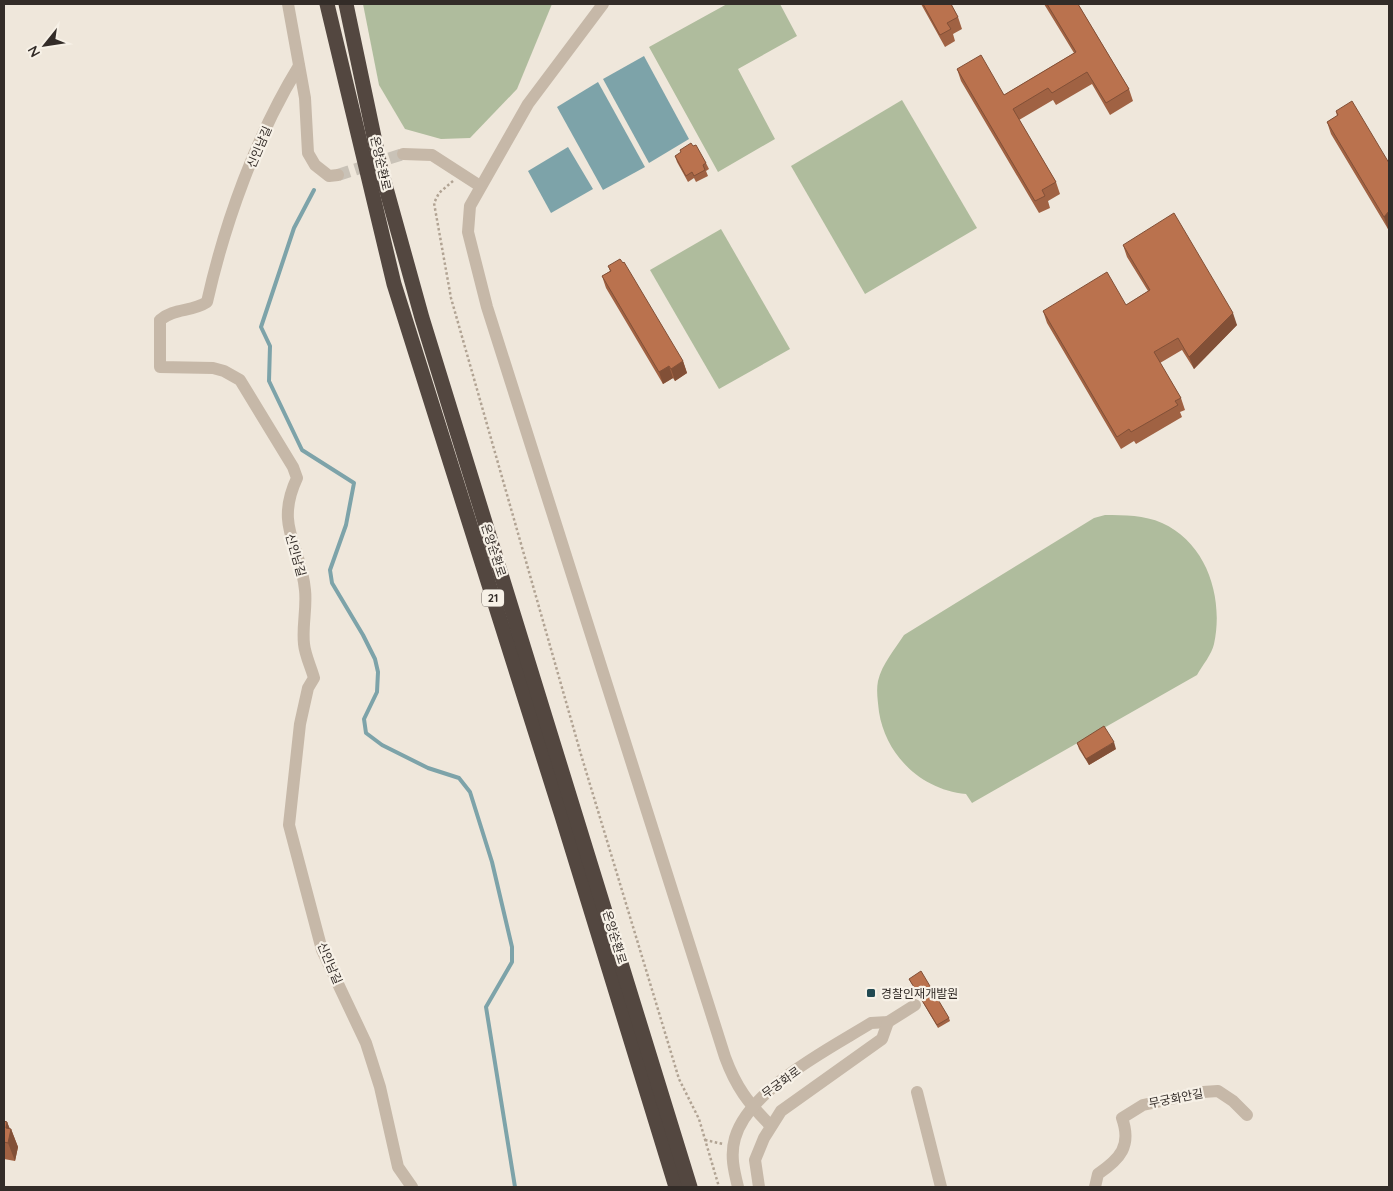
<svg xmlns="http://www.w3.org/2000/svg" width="1393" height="1191" font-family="Quicksand,'Noto Sans KR',sans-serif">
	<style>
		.green { fill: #afbc9d }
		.water { fill: #7da3a9 }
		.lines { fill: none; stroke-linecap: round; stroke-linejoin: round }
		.stream { stroke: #7da3a9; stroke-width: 4 }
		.minor-tunnel { stroke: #c9c2b7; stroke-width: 12; stroke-dasharray: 12 6; stroke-linecap: butt }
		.path { stroke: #b1a393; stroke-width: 2.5; stroke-dasharray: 2.5 2.5; stroke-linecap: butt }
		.minor { stroke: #c6b8a8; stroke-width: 12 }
		.highway { stroke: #534740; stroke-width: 15 }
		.wall { fill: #a06243 }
		.shaded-wall { fill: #825037 }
		.building { fill: #ba724e; stroke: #825037 }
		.poi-dot { fill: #214951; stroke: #f7f1e7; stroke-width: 2 }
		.labels { text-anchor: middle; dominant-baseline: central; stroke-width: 4.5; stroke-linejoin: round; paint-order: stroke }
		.shield { fill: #f7f1e7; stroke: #6e6761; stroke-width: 1 }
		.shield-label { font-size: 11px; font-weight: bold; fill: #332c28 }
		.street-label { font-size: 12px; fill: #332c28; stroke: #f7f1e7 }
		.poi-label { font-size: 12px; fill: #332c28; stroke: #f7f1e7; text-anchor: start }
	</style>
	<rect width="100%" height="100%" fill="#efe7db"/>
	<g class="green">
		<polygon points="363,4 552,4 517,89 470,138 441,139 405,129 379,85"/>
		<polygon points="727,4 780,4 797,36 738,69 775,139 718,172 649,47"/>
		<polygon points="902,100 977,228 865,294 791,166"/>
		<polygon points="721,229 790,349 719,389 650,270"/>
		<path d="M1105 515C1125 515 1144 515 1162 523 1207 543 1224 598 1214 644 1212 654 1202 666 1197 675L972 803 966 794C922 790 886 756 879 712 878 702 876 691 878 681 882 664 895 649 904 635L1094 518Z"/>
	</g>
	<g class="water">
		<polygon points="644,56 689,139 649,163 603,79"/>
		<polygon points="598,82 645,167 603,190 557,107"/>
		<polygon points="568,147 593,189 551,213 528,171"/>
	</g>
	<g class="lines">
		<polyline class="stream" points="314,190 294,228 261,327 270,346 269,381 302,450 354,483 346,525 330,570 332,583 363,635 375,659 378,672 377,692 364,719 366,733 382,745 428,768 459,778 470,792 492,862 512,947 512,962 486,1007 515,1187"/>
		<polyline class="minor-tunnel" points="338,175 403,154"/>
		<g class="path">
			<polyline points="453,181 439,193 434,203 451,298 582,758 679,1079 699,1119 719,1187"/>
			<polyline points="705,1140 723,1144"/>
		</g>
		<g class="minor">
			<polyline points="288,4 305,98 308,153 315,165 329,176 338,175"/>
			<path d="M603 4 528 104 470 206 468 232 487 307 725 1057C736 1087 748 1103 771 1126"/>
			<path d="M299 66C256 136 225 222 207 302 192 312 174 308 160 320V367L213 368 224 371 240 380 293 467 297 478C274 527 301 545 305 590 307 608 302 626 304 644 305 655 311 667 314 678L308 688 300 724 289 825 322 950 366 1043 380 1087 398 1167 412 1187"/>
			<polyline points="403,154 432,155 480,186"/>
			<polyline points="917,1092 941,1187"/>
			<path d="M738 1187C734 1171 730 1155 735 1138 749 1089 829 1049 871 1023L888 1022 915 1005"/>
			<polyline points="759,1187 755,1160 764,1138 781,1111 882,1039 888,1022"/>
			<path d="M1095 1187 1098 1174C1120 1159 1132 1146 1122 1118L1143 1105 1203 1092 1218 1091 1233 1101 1247 1115"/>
		</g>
		<g class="highway">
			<polyline points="327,4 394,284 562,816 676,1187"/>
			<polyline points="346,4 381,170 422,318 690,1187"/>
		</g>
	</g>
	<g class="wall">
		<polygon points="921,4 951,4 958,17 962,29 953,34 955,41 945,47"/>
		<polygon points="1044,4 1078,4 1129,89 1133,101 1110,115 1092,84 1056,105 1053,100 1019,120 1056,182 1060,194 1048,201 1050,208 1039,213 961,81 957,69 1004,95 1074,53"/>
		<polygon points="1336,111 1389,163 1389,227 1388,229 1331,134 1327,122 1337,116"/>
		<polygon points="693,146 706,163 709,169 706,171 708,176 696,182 694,178 688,182 677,162 675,156 681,153 680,150"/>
		<polygon points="1123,245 1237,325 1194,369 1182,350 1160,363 1181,398 1185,410 1180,412 1182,417 1136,444 1134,441 1121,449 1047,323 1043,311 1126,305 1148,291 1127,257"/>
		<polygon points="608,266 683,361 687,373 675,381 673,378 663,384 606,288 602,276 610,271"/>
		<polygon points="1077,743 1116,749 1089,765 1079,749"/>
		<polygon points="909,979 949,1018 950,1021 938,1028"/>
		<polygon points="4,1121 7,1122 10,1129 11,1129 18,1147 15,1161 4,1159"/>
	</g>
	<g class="shaded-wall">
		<polygon points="1389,211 1389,227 1388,229 1384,217"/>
		<polygon points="1233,313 1237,325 1194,369 1189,357"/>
		<polygon points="683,361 687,373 675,381 671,369"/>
		<polygon points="669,366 673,378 663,384 659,372"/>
		<polygon points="1114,742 1116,749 1089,765 1086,759"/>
		<polygon points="7,1122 11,1132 11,1129 18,1147 15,1161 8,1143 6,1128"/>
	</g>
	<g class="building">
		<polygon points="923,4 951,4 958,17 947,23 951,29 940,35"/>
		<polygon points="1047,4 1078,4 1129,89 1106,103 1087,72 1052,93 1048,88 1013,109 1056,182 1042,190 1045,196 1035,201 957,69 981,55 1004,95 1076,52"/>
		<polygon points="1352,101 1389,163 1389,211 1384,217 1327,122 1338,115 1336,111"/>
		<polygon points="691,143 693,146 696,145 706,163 703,165 705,170 694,176 692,172 686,176 675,156 681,152 680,150"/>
		<polygon points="1174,213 1233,313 1189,357 1178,338 1154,352 1181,398 1175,401 1178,405 1131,432 1129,429 1117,437 1043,311 1107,272 1126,305 1150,290 1123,245"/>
		<polygon points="620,259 623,263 624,262 683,361 671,369 669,366 659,372 602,276 611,271 608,266"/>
		<polygon points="1104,726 1114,742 1086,759 1077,743"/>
		<polygon points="921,971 949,1018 937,1025 909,979"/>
		<polygon points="4,1121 7,1122 6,1128 11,1129 8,1143 4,1142"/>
	</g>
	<rect class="poi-dot" x="866" y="988" width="10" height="10" rx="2.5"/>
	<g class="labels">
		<rect class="shield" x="482" y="589.5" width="22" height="17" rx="4"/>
		<g class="shield-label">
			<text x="493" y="598">21</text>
		</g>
		<g class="street-label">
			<text transform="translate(259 147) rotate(-67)">신인남길</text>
			<text transform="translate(381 163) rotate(77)">온양순환로</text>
			<text transform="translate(494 550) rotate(72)">온양순환로</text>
			<text transform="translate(296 555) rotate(74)">신인남길</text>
			<text transform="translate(615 937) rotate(73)">온양순환로</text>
			<text transform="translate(330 963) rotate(67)">신인남길</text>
			<text transform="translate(781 1082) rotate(-36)">무궁화로</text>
			<text transform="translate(1176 1098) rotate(-11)">무궁화안길</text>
		</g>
		<g class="poi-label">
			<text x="881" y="993">경찰인재개발원</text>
		</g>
	</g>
	<rect width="1393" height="1191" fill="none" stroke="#332c28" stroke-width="10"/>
	<g transform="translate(45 45) rotate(240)" stroke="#f7f1e7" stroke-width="4" paint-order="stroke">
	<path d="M0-4L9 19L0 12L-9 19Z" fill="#332c28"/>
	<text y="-8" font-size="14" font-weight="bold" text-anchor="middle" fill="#332c28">N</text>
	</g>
</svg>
